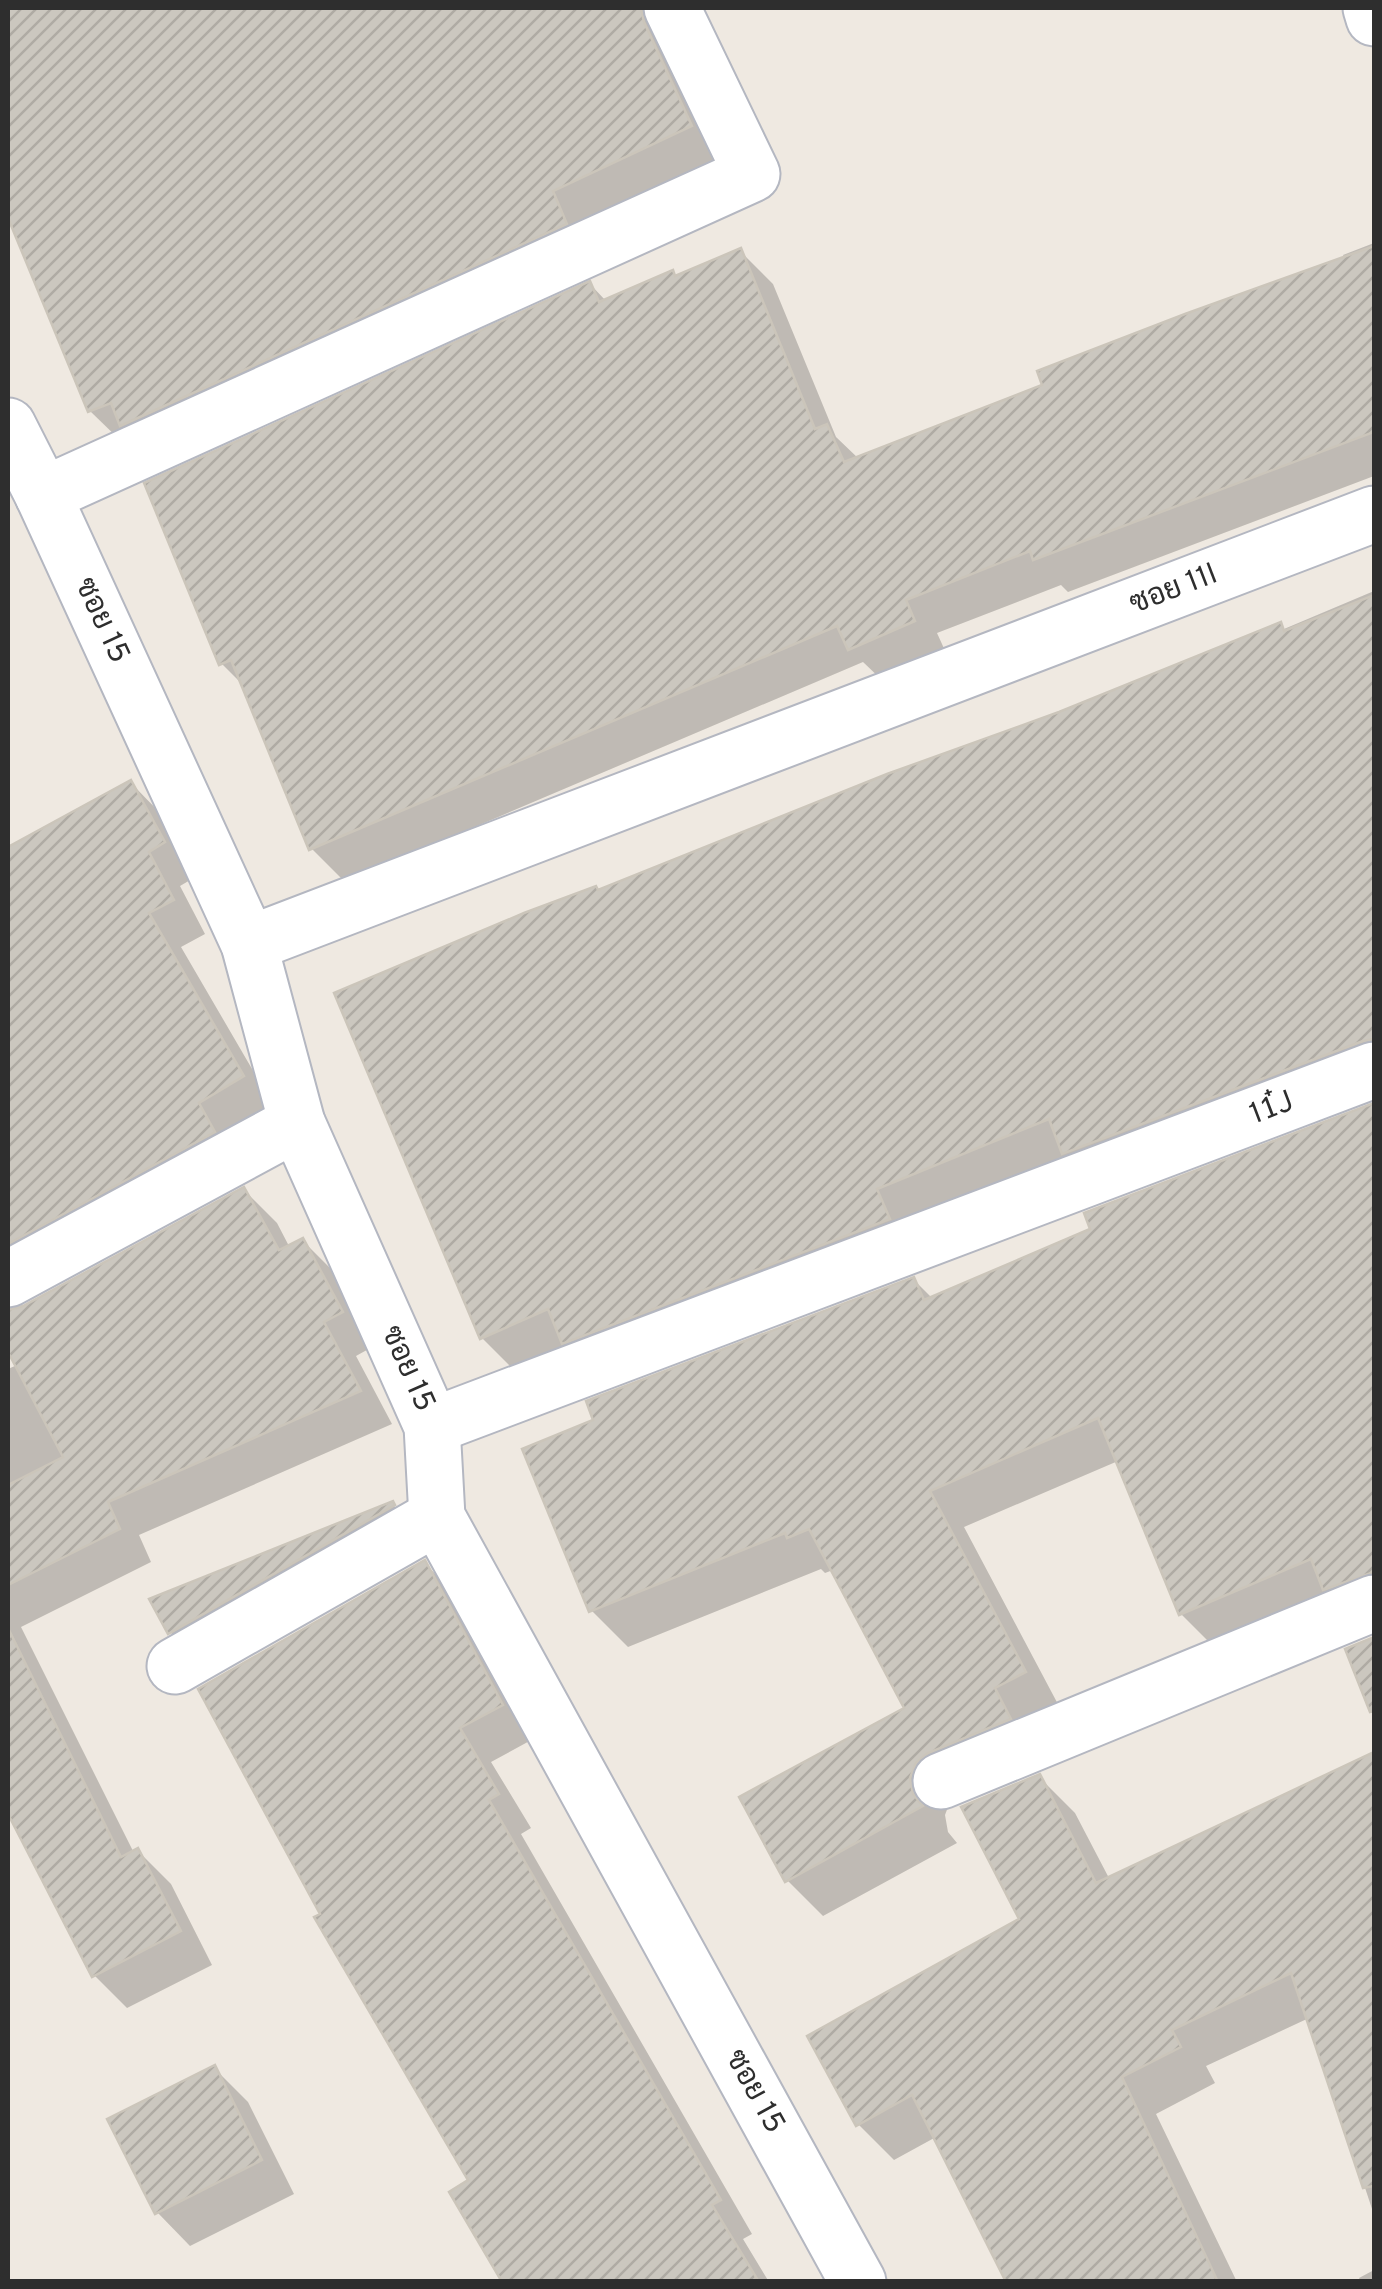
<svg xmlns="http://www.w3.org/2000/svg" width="1382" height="2289" font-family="Overpass,Sarabun,sans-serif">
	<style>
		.shadow { fill: #0003 }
		.building { fill: url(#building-hatch); stroke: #cbc5ba; stroke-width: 2.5 }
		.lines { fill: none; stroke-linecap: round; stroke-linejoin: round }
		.minor-casing { stroke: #b4b7c1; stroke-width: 59 }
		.minor { stroke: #fff; stroke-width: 55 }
		.labels { text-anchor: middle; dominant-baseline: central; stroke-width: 8; stroke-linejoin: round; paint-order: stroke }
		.street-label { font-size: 30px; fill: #2e2e2e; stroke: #fff }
	</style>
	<defs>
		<pattern id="building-hatch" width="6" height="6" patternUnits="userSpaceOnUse" patternTransform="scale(2.5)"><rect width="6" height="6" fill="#cbc7bf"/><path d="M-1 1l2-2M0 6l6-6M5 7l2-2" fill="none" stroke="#afaba4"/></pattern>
	</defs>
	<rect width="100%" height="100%" fill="#efe9e1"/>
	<g class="shadow">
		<polygon points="64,8 660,8 724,160 124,444 90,411 8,210 8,32"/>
		<polygon points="1374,243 1374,476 1068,592 1061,585 937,633 947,655 884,682 863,662 345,882 311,848 244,686 222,664 590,284 606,301 672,273 677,278 740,251 773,284 836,437 859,459 1046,387 1345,259 1343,255"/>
		<polygon points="1374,591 1374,1085 518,1374 482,1338 599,892 1060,714 1280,625 1284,629"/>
		<polygon points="131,783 164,817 197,876 180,886 205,934 181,947 276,1110 8,1261 8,850"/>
		<polygon points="1374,1106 1374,1619 1217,1650 1181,1614 1118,1461 964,1527 1060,1708 951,1799 945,1815 948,1832 957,1843 823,1916 787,1880 907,1709 833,1570 825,1573 821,1569 628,1647 592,1611 525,1450 914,1280 933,1299 1093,1230 1087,1214"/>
		<polygon points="244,1190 277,1223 290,1248 303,1241 336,1274 374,1346 356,1356 392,1424 139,1535 151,1562 21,1627 134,1853 138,1851 171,1884 212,1965 127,2008 94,1975 8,1806 8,1369 17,1365 8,1347 8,1312 24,1309"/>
		<polygon points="392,1504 426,1537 204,1666 170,1632"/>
		<polygon points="424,1563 458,1596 535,1738 491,1762 531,1828 521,1834 752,2234 743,2239 769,2282 505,2282 471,2181 323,1915"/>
		<polygon points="1374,1755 1374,2215 1309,2018 1206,2066 1215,2083 1156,2114 1237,2282 1005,2282 996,2262 998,2261 936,2137 894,2160 858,2124 1022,1920 1039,1777 1075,1813 1110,1880"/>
		<polygon points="214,2068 248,2102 294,2194 190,2246 157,2212"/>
		<polygon points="1374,2270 1374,2282 1361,2282 1359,2278"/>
	</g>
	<g class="building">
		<polygon points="8,8 641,8 644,22 692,126 553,191 567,224 120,426 111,403 88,412 8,218"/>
		<polygon points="1374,246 1374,432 1033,560 1030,551 906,600 915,621 848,650 837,626 309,850 231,660 219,665 144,483 590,281 599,302 673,270 675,276 741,248 815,429 827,424 844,462 1042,385 1037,371 1185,314"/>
		<polygon points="1374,595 1374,1039 1363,1041 1062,1154 1049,1119 877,1189 890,1219 562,1344 548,1309 480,1339 334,993 524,913 596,886 598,890 887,774 1059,712 1281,622 1284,631"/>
		<polygon points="131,780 165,842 149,852 174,900 149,913 244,1076 199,1103 215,1132 8,1244 8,847"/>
		<polygon points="1374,1103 1374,1572 1323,1590 1311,1559 1179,1615 1098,1418 930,1491 1026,1672 995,1688 1011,1719 928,1753 916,1763 910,1778 913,1794 923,1806 785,1882 739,1797 904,1708 809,1529 787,1538 785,1533 589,1612 522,1449 593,1420 586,1401 914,1277 924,1300 1090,1229 1084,1213"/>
		<polygon points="244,1187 279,1250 303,1238 343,1312 324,1322 361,1391 108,1502 120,1529 8,1585 8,1485 63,1457 8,1352 8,1310 23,1306"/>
		<polygon points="393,1501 395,1505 168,1634 149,1599"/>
		<polygon points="425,1560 503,1705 460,1728 499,1794 489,1800 721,2200 712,2205 759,2282 502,2282 449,2192 468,2180 314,1917 320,1914 198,1689"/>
		<polygon points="8,1628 121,1857 138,1848 181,1931 92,1977 8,1814"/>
		<polygon points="1374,1637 1374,1711 1370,1712 1345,1649"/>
		<polygon points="1374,1752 1374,2186 1363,2188 1291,1973 1172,2030 1181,2047 1122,2077 1218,2282 1006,2282 912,2095 856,2126 807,2036 1019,1919 961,1807 1040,1774 1096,1883"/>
		<polygon points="215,2065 262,2160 155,2214 107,2119"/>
	</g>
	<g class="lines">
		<g class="minor-casing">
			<g id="minor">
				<polyline points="1371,8 1374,18"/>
				<polyline points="8,426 43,495 249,944 297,1123 432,1426 437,1517 858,2282"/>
				<polyline points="43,495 752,174 672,8"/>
				<polyline points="249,944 1374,514"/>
				<polyline points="8,1279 297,1123"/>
				<path id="s1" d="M432 1426 1374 1070"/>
				<polyline points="175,1666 437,1517"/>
				<polyline points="941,1781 1374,1603"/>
			</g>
		</g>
		<use href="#minor" class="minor"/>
	</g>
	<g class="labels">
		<g class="street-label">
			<text transform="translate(1174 590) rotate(-21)">ซอย 11I</text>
			<text transform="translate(101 621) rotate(65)">ซอย 15</text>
			<text stroke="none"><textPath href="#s1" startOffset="898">11๋J</textPath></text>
			<text transform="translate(407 1369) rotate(66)">ซอย 15</text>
			<text transform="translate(754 2092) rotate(61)">ซอย 15</text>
		</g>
	</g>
	<rect width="1382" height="2289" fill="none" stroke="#2e2e2e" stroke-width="20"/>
</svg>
